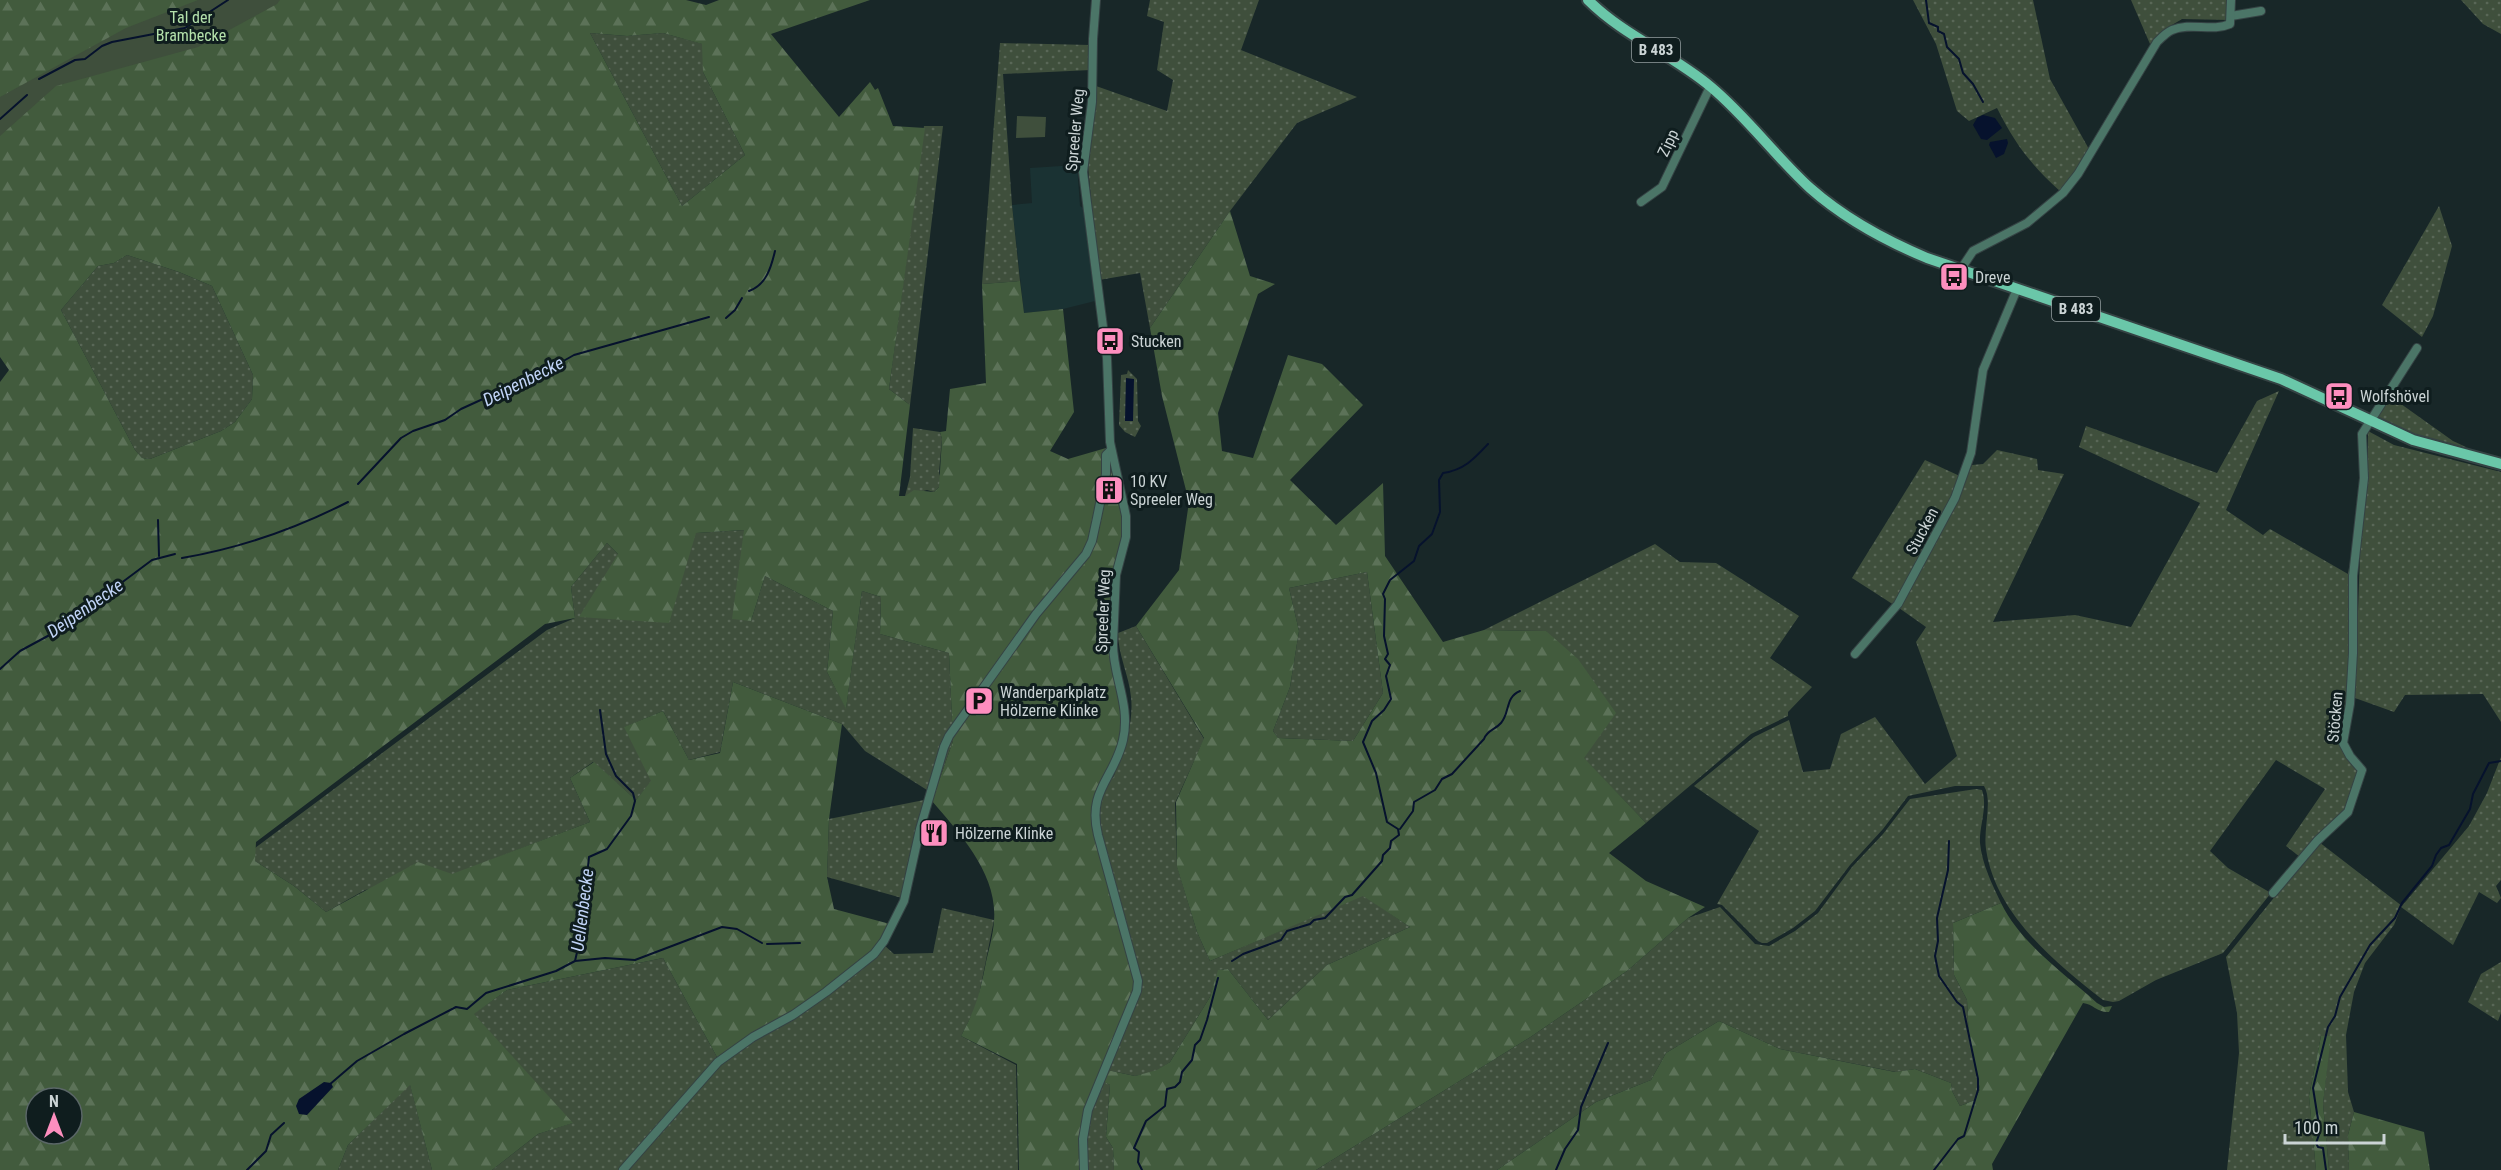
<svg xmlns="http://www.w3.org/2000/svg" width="2501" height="1170" font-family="'Roboto Condensed',sans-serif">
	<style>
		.built { fill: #1a3233 }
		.grass { fill: url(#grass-dots) }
		.forest { fill: url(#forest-firs); fill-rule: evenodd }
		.park { fill: #3f4f3c }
		.water { fill: #06122d }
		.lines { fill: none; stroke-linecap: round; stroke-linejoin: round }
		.stream { stroke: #06122d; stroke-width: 2 }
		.minor-casing { stroke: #354344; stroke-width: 10 }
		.major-casing { stroke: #354344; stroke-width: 14 }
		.minor { stroke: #4b7567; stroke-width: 8 }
		.major { stroke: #6ac7a9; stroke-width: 10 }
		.labels { text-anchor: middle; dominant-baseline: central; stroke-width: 6; stroke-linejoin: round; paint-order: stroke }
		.shield { fill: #0f1d1e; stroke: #939d9e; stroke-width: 1.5 }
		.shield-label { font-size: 15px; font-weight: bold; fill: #cbd4d5 }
		.park-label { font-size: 16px; fill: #b4e1ab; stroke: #0f1d1e }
		.street-label { font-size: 16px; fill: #cbd4d5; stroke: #0f1d1e }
		.poi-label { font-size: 16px; fill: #cbd4d5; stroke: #0f1d1e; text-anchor: start }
		.water-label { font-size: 18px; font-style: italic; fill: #c1d4f7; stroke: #0f1d1e }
	</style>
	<defs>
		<pattern id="grass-dots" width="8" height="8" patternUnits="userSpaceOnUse" patternTransform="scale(1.5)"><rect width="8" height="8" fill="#3f4f3c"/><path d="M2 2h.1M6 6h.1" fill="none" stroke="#596757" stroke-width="1.8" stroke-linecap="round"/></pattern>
		<pattern id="forest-firs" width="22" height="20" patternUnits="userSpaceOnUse" patternTransform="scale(1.5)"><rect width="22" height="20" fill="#425b3d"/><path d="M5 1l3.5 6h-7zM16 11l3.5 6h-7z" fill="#5c7258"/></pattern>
	</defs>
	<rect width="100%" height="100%" fill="#182728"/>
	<polygon class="built" points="1077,165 1080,206 1083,208 1095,301 1063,309 1024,313 1012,205 1032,203 1030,168"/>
	<g class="grass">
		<polygon points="1150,0 1259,0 1241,50 1357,97 1297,123 1230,211 1150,328 1140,273 1099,280 1088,167 1096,86 1167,111 1173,80 1157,70 1164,22 1147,16"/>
		<path d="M1913 0H2033L2050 79 2090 151 2061 192C2031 165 2015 144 1997 108L1969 121 1957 111 1936 44Z"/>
		<polygon points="2131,0 2230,0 2228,20 2182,19 2167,28 2150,44"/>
		<polygon points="2461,0 2501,0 2501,34 2483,24"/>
		<polygon points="590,33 627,36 663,33 703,44 703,72 745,155 682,206"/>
		<polygon points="1000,43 1090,45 1091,70 1003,74 1012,205 1020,281 982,284"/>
		<polygon points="924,126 943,126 910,405 889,389"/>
		<polygon points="2439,206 2452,246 2433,316 2422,337 2382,305"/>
		<polygon points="127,255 179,272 212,286 253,375 252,399 235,422 221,431 150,459 142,458 135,450 61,310 98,266 114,263"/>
		<polygon points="1128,370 1137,379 1138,421 1141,426 1135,437 1125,432 1119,425 1121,375 1127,374"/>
		<path d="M2279 391 2226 510 2263 535 2270 529 2348 574 2359 510 2345 744 2363 767 2352 806 2300 857 2286 846 2325 789 2276 760 2210 851 2228 868 2271 893 2223 953 2156 980 2119 1001 2113 1002 2103 1000C2054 962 1995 913 1986 849 1983 829 1993 800 1984 786H1955L1908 796 1883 829 1850 865 1815 911 1793 928 1767 943H1762L1758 941 1722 905 1717 904 1759 831 1694 786 1754 737 1789 720 1803 772 1830 769 1841 734 1875 717 1925 784 1957 756 1916 642 1926 627 1899 608 1957 498 1972 465 1983 464 1997 450 2037 459 2038 470 2064 474 1993 622 2075 615 2131 627 2200 503 2079 447 2086 426 2217 473 2257 401Z"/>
		<polygon points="2387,394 2453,441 2466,447 2447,447 2376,421 2376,414"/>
		<polygon points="913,428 940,432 942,439 939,473 941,479 939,487 934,492 927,490 905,496 910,477"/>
		<polygon points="2368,431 2394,445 2501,472 2501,722 2483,694 2405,695 2394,712 2355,698 2361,525 2368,477"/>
		<polygon points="1925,460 1962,477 1894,605 1852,578"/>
		<polygon points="745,530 751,621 765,576 833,611 827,672 846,708 862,591 881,597 880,634 949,653 953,741 932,801 927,790 865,751 842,724 733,682 720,752 689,760 663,711 625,727 652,781 636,800 593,762 570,778 590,822 452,875 365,890 326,912 294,886 255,861 255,848 547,630 575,618 571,587 607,543 618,554 696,533"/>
		<polygon points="1655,544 1680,562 1716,563 1799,616 1770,658 1812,687 1788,712 1788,716 1751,734 1646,823 1583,758 1546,631 1484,630"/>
		<polygon points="1367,572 1383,693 1353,741 1278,738 1273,731 1290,687 1299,631 1289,588"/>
		<path d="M1136 626 1204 739 1175 803 1177 866 1197 932 1210 961 1363 895 1410 927 1327 965 1268 1020 1228 969 1219 970 1210 997 1170 1062 1157 1071 1135 1076 1107 1070 1092 814 1094 798 1103 777 1113 778C1123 752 1134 725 1131 697 1129 675 1118 655 1118 633Z"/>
		<polygon points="2501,757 2501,880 2496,886 2501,898 2497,903 2479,892 2453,945 2401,907 2394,925 2365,963 2354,992 2346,1035 2348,1092 2354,1112 2348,1135 2349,1170 2329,1170 2323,1104 2330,1036 2321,1036 2309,1096 2316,1170 2227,1170 2239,1053 2237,1013 2226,957 2319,842 2402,906 2469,826 2487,793"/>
		<path d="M1976 789 1982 790C1988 807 1979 826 1980 843 1982 864 1992 884 2001 903L1953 923 1954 975 1967 1000 1969 1040 1980 1089 1975 1100 1960 1106 1952 1091 1951 1083 1915 1069 1896 1072 1780 1049 1719 1021 1666 1053 1651 1080 1596 1102 1497 1170H1316L1529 1038 1627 971 1688 918 1720 907 1755 944 1769 946 1795 931 1818 913 1852 867 1883 834 1910 799Z"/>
		<polygon points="924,800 926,802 902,898 827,877 829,819"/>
		<polygon points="942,908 994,920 977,1005 961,1036 1016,1065 1018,1170 626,1170 717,1066 884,945 894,954 933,953"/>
		<polygon points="663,958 718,1059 620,1170 492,1170 538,1134 572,1123 473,1014 507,990"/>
		<polygon points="2501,962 2501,1013 2498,1021 2468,1002 2481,974"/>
		<path d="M1102 1080 1110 1085 1106 1137 1113 1148 1114 1170H1086C1085 1135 1089 1113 1102 1080Z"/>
		<polygon points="410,1084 432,1170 338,1170 348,1145"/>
	</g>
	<g class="forest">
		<path d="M0 0H686L706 5 719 0H870L771 34 839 117 870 82 875 90 878 88 893 126 925 128 889 389 910 405 899 496H905L914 490 934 492 939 487 942 439 940 432 946 431 950 389 986 383 982 284 1020 281 1024 313 1063 309 1074 412 1050 451 1068 459 1106 448 1124 527 1110 644 1122 715 1121 731 1116 752 1095 792 1092 813 1131 961 1135 986 1107 1070 1135 1076 1157 1070 1170 1062 1210 997 1218 970 1228 969 1268 1020 1327 965 1410 927 1363 896 1210 961 1197 932 1177 867 1176 802 1204 738 1136 626 1179 570 1189 502 1162 396 1150 328 1230 211 1250 276 1275 284 1258 294 1218 413 1222 451 1253 458 1288 355 1322 364 1363 405 1290 480 1336 525 1383 483 1385 556 1443 642 1484 630 1546 631 1578 659 1616 713 1584 758 1646 823 1609 853 1646 881 1705 907 1688 918 1627 971 1529 1038 1316 1170H1114L1113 1148 1106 1137 1110 1085 1101 1080 1088 1110 1084 1170H1019L1017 1064 961 1036C976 1008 980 993 986 962 989 949 993 935 994 921 998 874 960 834 932 801L953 741 949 653 880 634 881 597 862 591 846 709 827 672 833 611 765 576 751 621 732 619 744 530 696 533 669 623 579 617 618 554 607 543 571 587 575 618 545 624 256 842 255 861 294 886 326 912 418 862 452 874 590 822 570 778 594 762 636 800 651 781 624 727 663 711 689 760 720 753 733 682 842 724 829 819 827 877 834 909 890 924 874 950 827 989 718 1059 663 958 507 990 474 1014 573 1123 538 1134 492 1170H432L410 1085 348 1145 338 1170H0V382L9 370 0 357ZM590 33 627 36 663 33 702 44 703 72 745 155 682 206ZM127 255 179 272 212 286 253 375 252 399 235 422 221 431 150 459 142 458 135 450 61 310 98 266 114 263ZM1367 572 1383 693 1353 741 1278 738 1273 731 1290 687 1299 631 1289 588ZM36 1098H72V1134H36Z"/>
		<path d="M2001 903C2022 945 2063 972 2097 1003L2104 1007 2112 1006 2109 1012C2098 1013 2093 1004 2083 1003L1992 1164 1993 1170H1497L1596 1102 1651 1080 1666 1053 1719 1021 1780 1049 1895 1072 1915 1069 1951 1083 1952 1091 1960 1106 1975 1100 1980 1089 1969 1040 1967 1000 1954 975 1953 923Z"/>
		<polygon points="2321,1036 2331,1036 2323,1104 2329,1170 2316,1170 2309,1096"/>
		<polygon points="2354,1112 2424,1132 2430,1170 2349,1170 2348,1135"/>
	</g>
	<g class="park">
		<polygon points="198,0 280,0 277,4 198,47 56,86 0,136 0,97 126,28"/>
		<polygon points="1017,116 1046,117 1045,137 1016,138"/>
	</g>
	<g class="water">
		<polygon points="1983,115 1995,118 2002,128 1987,140 1981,139 1973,125 1977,118"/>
		<polygon points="2007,139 2008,143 2004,154 1996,158 1989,145 1990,142"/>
		<polygon points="1126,378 1134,379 1133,421 1125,421"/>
		<polygon points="324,1082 331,1083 333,1087 307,1115 299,1114 296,1106 299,1099"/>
	</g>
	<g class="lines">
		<g class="stream">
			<polyline points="1926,0 1929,23 1938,27 1938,31 1944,34 1947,47 1959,59 1963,73 1973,84 1983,102"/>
			<polyline points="39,79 75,60 85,59 102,46 112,42 185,28 228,0"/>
			<polyline points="0,119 27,95"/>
			<path d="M749 291C766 285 771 268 775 251"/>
			<polyline points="726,318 735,310 742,298"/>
			<polyline points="358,484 401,438 413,431 445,420 461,409 551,368 574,355 709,317"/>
			<polyline points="158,520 159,556"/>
			<path d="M182 558C241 548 295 529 348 502"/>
			<polyline points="0,669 20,651 57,631 152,560 175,554"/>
			<path d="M1400 829 1413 811 1414 802 1435 790 1442 779 1452 774 1484 739C1487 730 1495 730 1501 723 1510 713 1505 697 1520 691"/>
			<polyline points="767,944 800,943"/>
			<polyline points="575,961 605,958 635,960 722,927 737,929 762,943"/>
			<path d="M1232 961 1243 954 1281 940 1287 931 1310 924 1314 920 1325 918 1345 897 1352 895 1382 861 1383 855 1390 848 1391 841 1399 835 1398 829 1387 822 1376 773 1363 742 1372 721 1384 710 1391 699 1386 676 1390 665 1385 659 1388 654 1384 636 1385 599 1383 594 1390 580 1414 561 1419 546 1432 534 1440 512 1439 480 1443 473C1464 470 1474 459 1488 444"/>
			<polyline points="329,1085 357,1061 404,1034 456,1007 467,1009 486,993 556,971 575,961 581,935 589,857 607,849 631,816 635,801 633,793 616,776 606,754 600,710"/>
			<polyline points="247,1170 266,1151 271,1135 284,1123"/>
			<polyline points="1142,1170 1138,1162 1139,1152 1134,1148 1146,1121 1165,1106 1167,1089 1175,1087 1180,1082 1182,1072 1192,1060 1195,1045 1200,1040 1207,1020 1218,978"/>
			<polyline points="1556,1170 1565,1149 1578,1130 1581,1107 1608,1043"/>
			<polyline points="1934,1170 1958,1139 1964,1136 1978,1090 1978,1079 1963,1007 1957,1002 1939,976 1935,956 1938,941 1937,918 1948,870 1949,841"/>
			<polyline points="2326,1170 2323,1148 2318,1147 2316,1143 2320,1132 2313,1088 2328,1027 2335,1016 2340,997 2370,945 2395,918 2402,903 2432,866 2436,855 2441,848 2449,845 2470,809 2473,794 2489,763 2501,761"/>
		</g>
		<g class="minor-casing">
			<g id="minor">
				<polyline points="2231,16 2261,11"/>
				<polyline points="1641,202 1662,187 1710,87"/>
				<path d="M1961 269 1973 251 2027 223 2063 193 2078 174 2157 42C2161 38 2167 32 2172 30 2191 22 2212 32 2230 24L2231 0"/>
				<polyline points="1855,654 1898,604 1955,498 1971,453 1983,370 2017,289"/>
				<polyline points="2273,893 2317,841 2348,812 2362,770 2350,756 2343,743 2350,704 2353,653 2353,576 2364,478 2362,434 2417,348"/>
				<polyline points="623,1170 718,1062 753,1037 793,1015 826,992 874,954 884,941 904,901 920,829 944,747 949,736 1036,614 1086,554 1092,541 1097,518 1106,474 1106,455 1111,450"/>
				<path d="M1084 1170 1083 1139 1088 1110 1137 991 1138 981 1098 835C1087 790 1114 779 1123 740 1131 705 1113 677 1113 644L1116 575 1126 537V516L1110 442 1107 358 1083 172 1092 102 1093 39 1096 0"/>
			</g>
		</g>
		<g class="major-casing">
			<path id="major" d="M1588 0C1624 36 1672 54 1711 87 1747 117 1775 156 1810 188 1845 219 1884 240 1927 258L2281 379 2413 440 2501 464"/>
		</g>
		<use href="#minor" class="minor"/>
		<use href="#major" class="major"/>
	</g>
	<defs>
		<g id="bus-square" transform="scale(1.5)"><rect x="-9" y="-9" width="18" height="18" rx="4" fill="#fd8ebe" stroke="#0f1d1e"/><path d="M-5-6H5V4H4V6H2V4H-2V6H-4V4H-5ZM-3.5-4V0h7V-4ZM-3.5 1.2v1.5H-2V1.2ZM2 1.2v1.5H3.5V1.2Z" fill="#111"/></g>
		<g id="building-square" transform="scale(1.5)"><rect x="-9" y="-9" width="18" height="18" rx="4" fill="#fd8ebe" stroke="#0f1d1e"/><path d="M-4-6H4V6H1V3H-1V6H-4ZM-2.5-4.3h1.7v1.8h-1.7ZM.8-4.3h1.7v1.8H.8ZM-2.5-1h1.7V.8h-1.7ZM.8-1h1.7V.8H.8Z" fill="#111"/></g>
		<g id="parking-square" transform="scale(1.5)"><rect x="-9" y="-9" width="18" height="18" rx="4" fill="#fd8ebe" stroke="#0f1d1e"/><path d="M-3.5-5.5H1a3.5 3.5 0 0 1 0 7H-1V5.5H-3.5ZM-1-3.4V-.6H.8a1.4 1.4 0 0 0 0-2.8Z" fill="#111"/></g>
		<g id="restaurant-square" transform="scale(1.5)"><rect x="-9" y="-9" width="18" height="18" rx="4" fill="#fd8ebe" stroke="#0f1d1e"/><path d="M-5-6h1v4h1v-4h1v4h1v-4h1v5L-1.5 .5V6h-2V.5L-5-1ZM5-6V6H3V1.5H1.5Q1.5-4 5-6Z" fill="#111"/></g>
	</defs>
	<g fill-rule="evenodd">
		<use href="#bus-square" x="1954" y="277"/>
		<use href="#bus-square" x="1110" y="341"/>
		<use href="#bus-square" x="2339" y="396"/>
		<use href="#building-square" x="1109" y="490"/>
		<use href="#parking-square" x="979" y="701"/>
		<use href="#restaurant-square" x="934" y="833"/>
	</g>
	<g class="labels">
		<g class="shield">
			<rect x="1632" y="38" width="48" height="24" rx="4.5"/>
			<rect x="2052" y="297" width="48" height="24" rx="4.5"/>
		</g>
		<g class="shield-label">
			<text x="1656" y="50">B 483</text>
			<text x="2076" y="309">B 483</text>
		</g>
		<g class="park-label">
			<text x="191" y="17">Tal der<tspan x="191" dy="18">Brambecke</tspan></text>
		</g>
		<g class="street-label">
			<text transform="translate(1075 130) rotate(-85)">Spreeler Weg</text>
			<text transform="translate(1668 143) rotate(-65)">Zipp</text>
			<text transform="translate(1922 531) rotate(-62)">Stucken</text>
			<text transform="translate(1103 611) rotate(-88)">Spreeler Weg</text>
			<text transform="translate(2335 717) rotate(-85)">Stöcken</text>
		</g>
		<g class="poi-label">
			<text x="1975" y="277">Dreve</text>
			<text x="1131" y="341">Stucken</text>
			<text x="2360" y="396">Wolfshövel</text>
			<text x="1130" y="481">10 KV<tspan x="1130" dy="18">Spreeler Weg</tspan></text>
			<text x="1000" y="692">Wanderparkplatz<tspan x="1000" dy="18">Hölzerne Klinke</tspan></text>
			<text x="955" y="833">Hölzerne Klinke</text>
		</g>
		<g class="water-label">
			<text transform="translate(523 381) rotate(-27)">Deipenbecke</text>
			<text transform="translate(85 608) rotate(-35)">Deipenbecke</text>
			<text transform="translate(582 910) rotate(-83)">Uellenbecke</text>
		</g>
	</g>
	<g transform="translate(54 1116)"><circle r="28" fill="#0f1d1e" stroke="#5a6667" stroke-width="1.5"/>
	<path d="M0-4.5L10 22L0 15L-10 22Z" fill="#fd8ebe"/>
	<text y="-9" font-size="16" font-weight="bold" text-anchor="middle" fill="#cbd4d5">N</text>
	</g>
	<path d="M2285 1134v9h99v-9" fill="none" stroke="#cbd4d5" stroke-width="3"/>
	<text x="2294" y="1134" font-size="18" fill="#cbd4d5" stroke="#0f1d1e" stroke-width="4.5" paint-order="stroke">100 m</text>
</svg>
